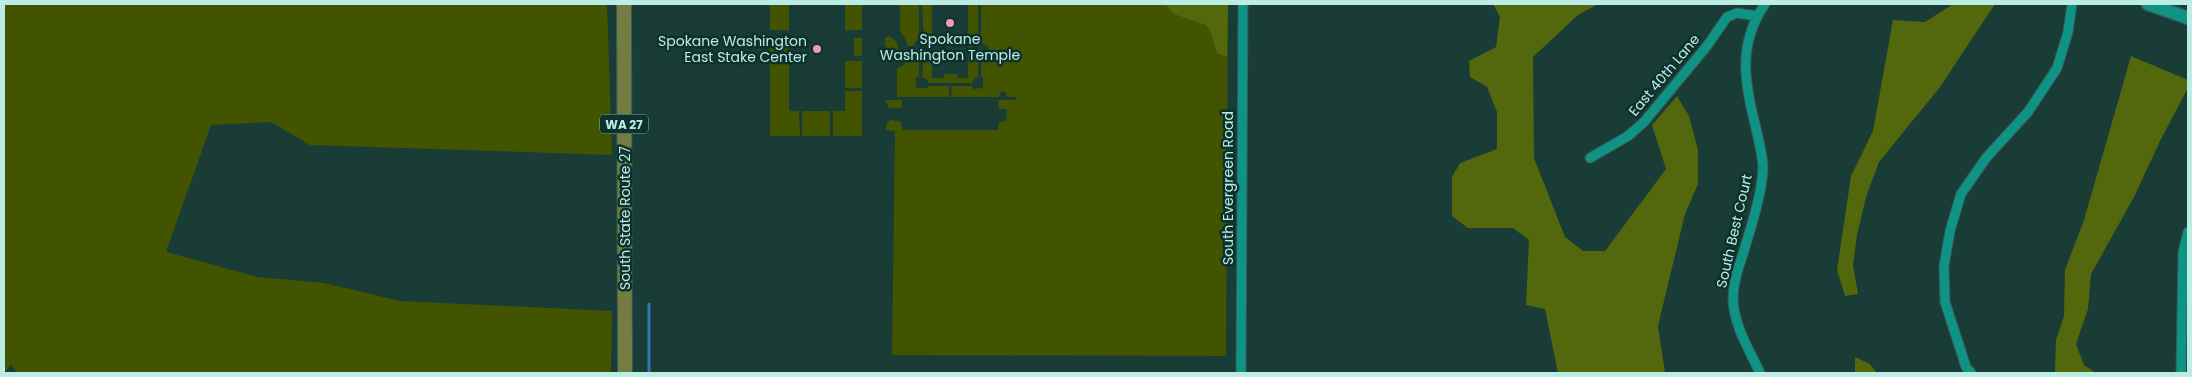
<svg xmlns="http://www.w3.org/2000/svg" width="2192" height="377" font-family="Poppins,sans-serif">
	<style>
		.green { fill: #425400 }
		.forest { fill: #53670d }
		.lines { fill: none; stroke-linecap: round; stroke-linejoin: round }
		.stream { stroke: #2d7bb1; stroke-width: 3 }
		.street-casing { stroke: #355b55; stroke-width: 11 }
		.secondary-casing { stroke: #355b55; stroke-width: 15 }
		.primary-casing { stroke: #355b55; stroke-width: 16 }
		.street { stroke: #0e9385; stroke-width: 9 }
		.secondary { stroke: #0e9385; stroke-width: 12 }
		.primary { stroke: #737c43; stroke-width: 14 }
		.poi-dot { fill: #f19ab1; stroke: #0d312c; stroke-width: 2 }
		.labels { text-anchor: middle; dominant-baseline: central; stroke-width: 5; stroke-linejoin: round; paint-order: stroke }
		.shield { fill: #0d312c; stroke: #88b5ad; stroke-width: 1 }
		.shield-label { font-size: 12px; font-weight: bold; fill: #bcede4 }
		.poi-label { font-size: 14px; fill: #bcede4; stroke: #0d312c }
		.street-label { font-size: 14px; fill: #bcede4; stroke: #0d312c }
	</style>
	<rect width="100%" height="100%" fill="#193c36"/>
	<g class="green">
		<polygon points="4,4 607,4 612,155 310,145 271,122 211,125 166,252 258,277 324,283 400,301 612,311 611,373 18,373 11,365 4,373"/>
		<polygon points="770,4 825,4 789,4 789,30 770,30"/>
		<polygon points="842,4 862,4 862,30 845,30 845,5"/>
		<polygon points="900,4 919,4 919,37 913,46 908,46 905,38 900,31"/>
		<polygon points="922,4 932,4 932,43 924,43 924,47"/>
		<polygon points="968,4 978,4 978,42 972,46 972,53 978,57 978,77 975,77 972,83 928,83 928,80 922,77 924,53 924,55 932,55 932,78 944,78 944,74 957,74 957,78 968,78"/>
		<polygon points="981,4 1228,4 1226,356 892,355 895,131 886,130 886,125 890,120 900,121 903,130 998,130 999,122 1006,121 1007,109 999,109 998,100 1016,100 1016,97 1007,97 1005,91 1000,92 999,97 951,97 952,86 972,86 973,89 983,88 983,77 981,77 981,57 988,53 988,46 981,42"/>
		<path d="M889 36C898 41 901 48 896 58L886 63 885 38Z"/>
		<polygon points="770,37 789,37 789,111 799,111 800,136 770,136"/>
		<rect x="854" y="38" width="8" height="18"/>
		<polygon points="913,52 919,62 919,77 916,77 916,88 928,88 928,86 949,86 949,97 897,97 897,69 904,65 909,53"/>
		<rect x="845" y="61" width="17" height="27"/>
		<polygon points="845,91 862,91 862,136 833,136 833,111 845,111"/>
		<polygon points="885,100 902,100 902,108 889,108"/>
		<rect x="802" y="111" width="28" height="25"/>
	</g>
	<g class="forest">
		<polygon points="1165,4 1228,4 1227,57 1217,53 1211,33 1206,25 1174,14"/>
		<polygon points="1493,4 1598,4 1578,15 1533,57 1534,158 1565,237 1583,251 1605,251 1666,169 1652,125 1677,96 1689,116 1698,150 1698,184 1685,214 1658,326 1665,373 1558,373 1545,309 1526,305 1529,240 1513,228 1468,228 1452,216 1452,177 1460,163 1497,149 1497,112 1487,87 1470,77 1469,61 1496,47 1500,17"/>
		<polygon points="1953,4 1995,4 1940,87 1879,162 1866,197 1857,235 1853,265 1858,294 1845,296 1837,270 1851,176 1873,131 1893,20 1925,22"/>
		<polygon points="2131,56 2188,80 2188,88 2161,139 2134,197 2091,274 2088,309 2076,344 2084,365 2096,373 2055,373 2056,340 2064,316 2065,270 2084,220"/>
		<polygon points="1855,357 1870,364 1877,373 1855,373"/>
	</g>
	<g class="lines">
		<polyline class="stream" points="649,373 649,304"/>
		<g class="street-casing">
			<g id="street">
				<polyline points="1590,158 1628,136 1644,122 1707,46 1727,17 1737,13 1757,16"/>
				<polyline points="1241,373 1243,4"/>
				<path d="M1760 373C1749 349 1734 326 1733 299 1733 283 1738 269 1743 254 1751 226 1761 199 1763 169 1763 155 1758 138 1755 124 1744 81 1738 43 1765 4"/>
				<polyline points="1971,373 1966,367 1945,302 1944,266 1950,231 1961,194 1986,158 2028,112 2057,68 2068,32 2072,4"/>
				<polyline points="2181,373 2183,252 2188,232"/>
			</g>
		</g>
		<g class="secondary-casing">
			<polyline id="secondary" points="2148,4 2188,18"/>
		</g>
		<g class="primary-casing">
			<polyline id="primary" points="624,4 625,373"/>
		</g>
		<use href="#street" class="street"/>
		<use href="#secondary" class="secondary"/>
		<use href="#primary" class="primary"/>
	</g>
	<g class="poi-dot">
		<circle cx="950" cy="23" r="5"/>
		<circle cx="817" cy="49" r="5"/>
	</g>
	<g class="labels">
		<rect class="shield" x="600" y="114.5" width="48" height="19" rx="4"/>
		<g class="shield-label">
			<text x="624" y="124">WA 27</text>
		</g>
		<g class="poi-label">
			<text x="950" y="39">Spokane<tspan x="950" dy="16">Washington Temple</tspan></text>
			<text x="807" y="41" text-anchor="end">Spokane Washington<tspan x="807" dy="16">East Stake Center</tspan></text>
		</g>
		<g class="street-label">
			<text transform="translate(1664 75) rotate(-50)">East 40th Lane</text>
			<text transform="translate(1228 188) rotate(-90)">South Evergreen Road</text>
			<text transform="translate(625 218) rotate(-90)">South State Route 27</text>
			<text transform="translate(1734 231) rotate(-77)">South Best Court</text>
		</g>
	</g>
	<rect width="2192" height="377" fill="none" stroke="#bcede4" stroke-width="10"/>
</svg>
